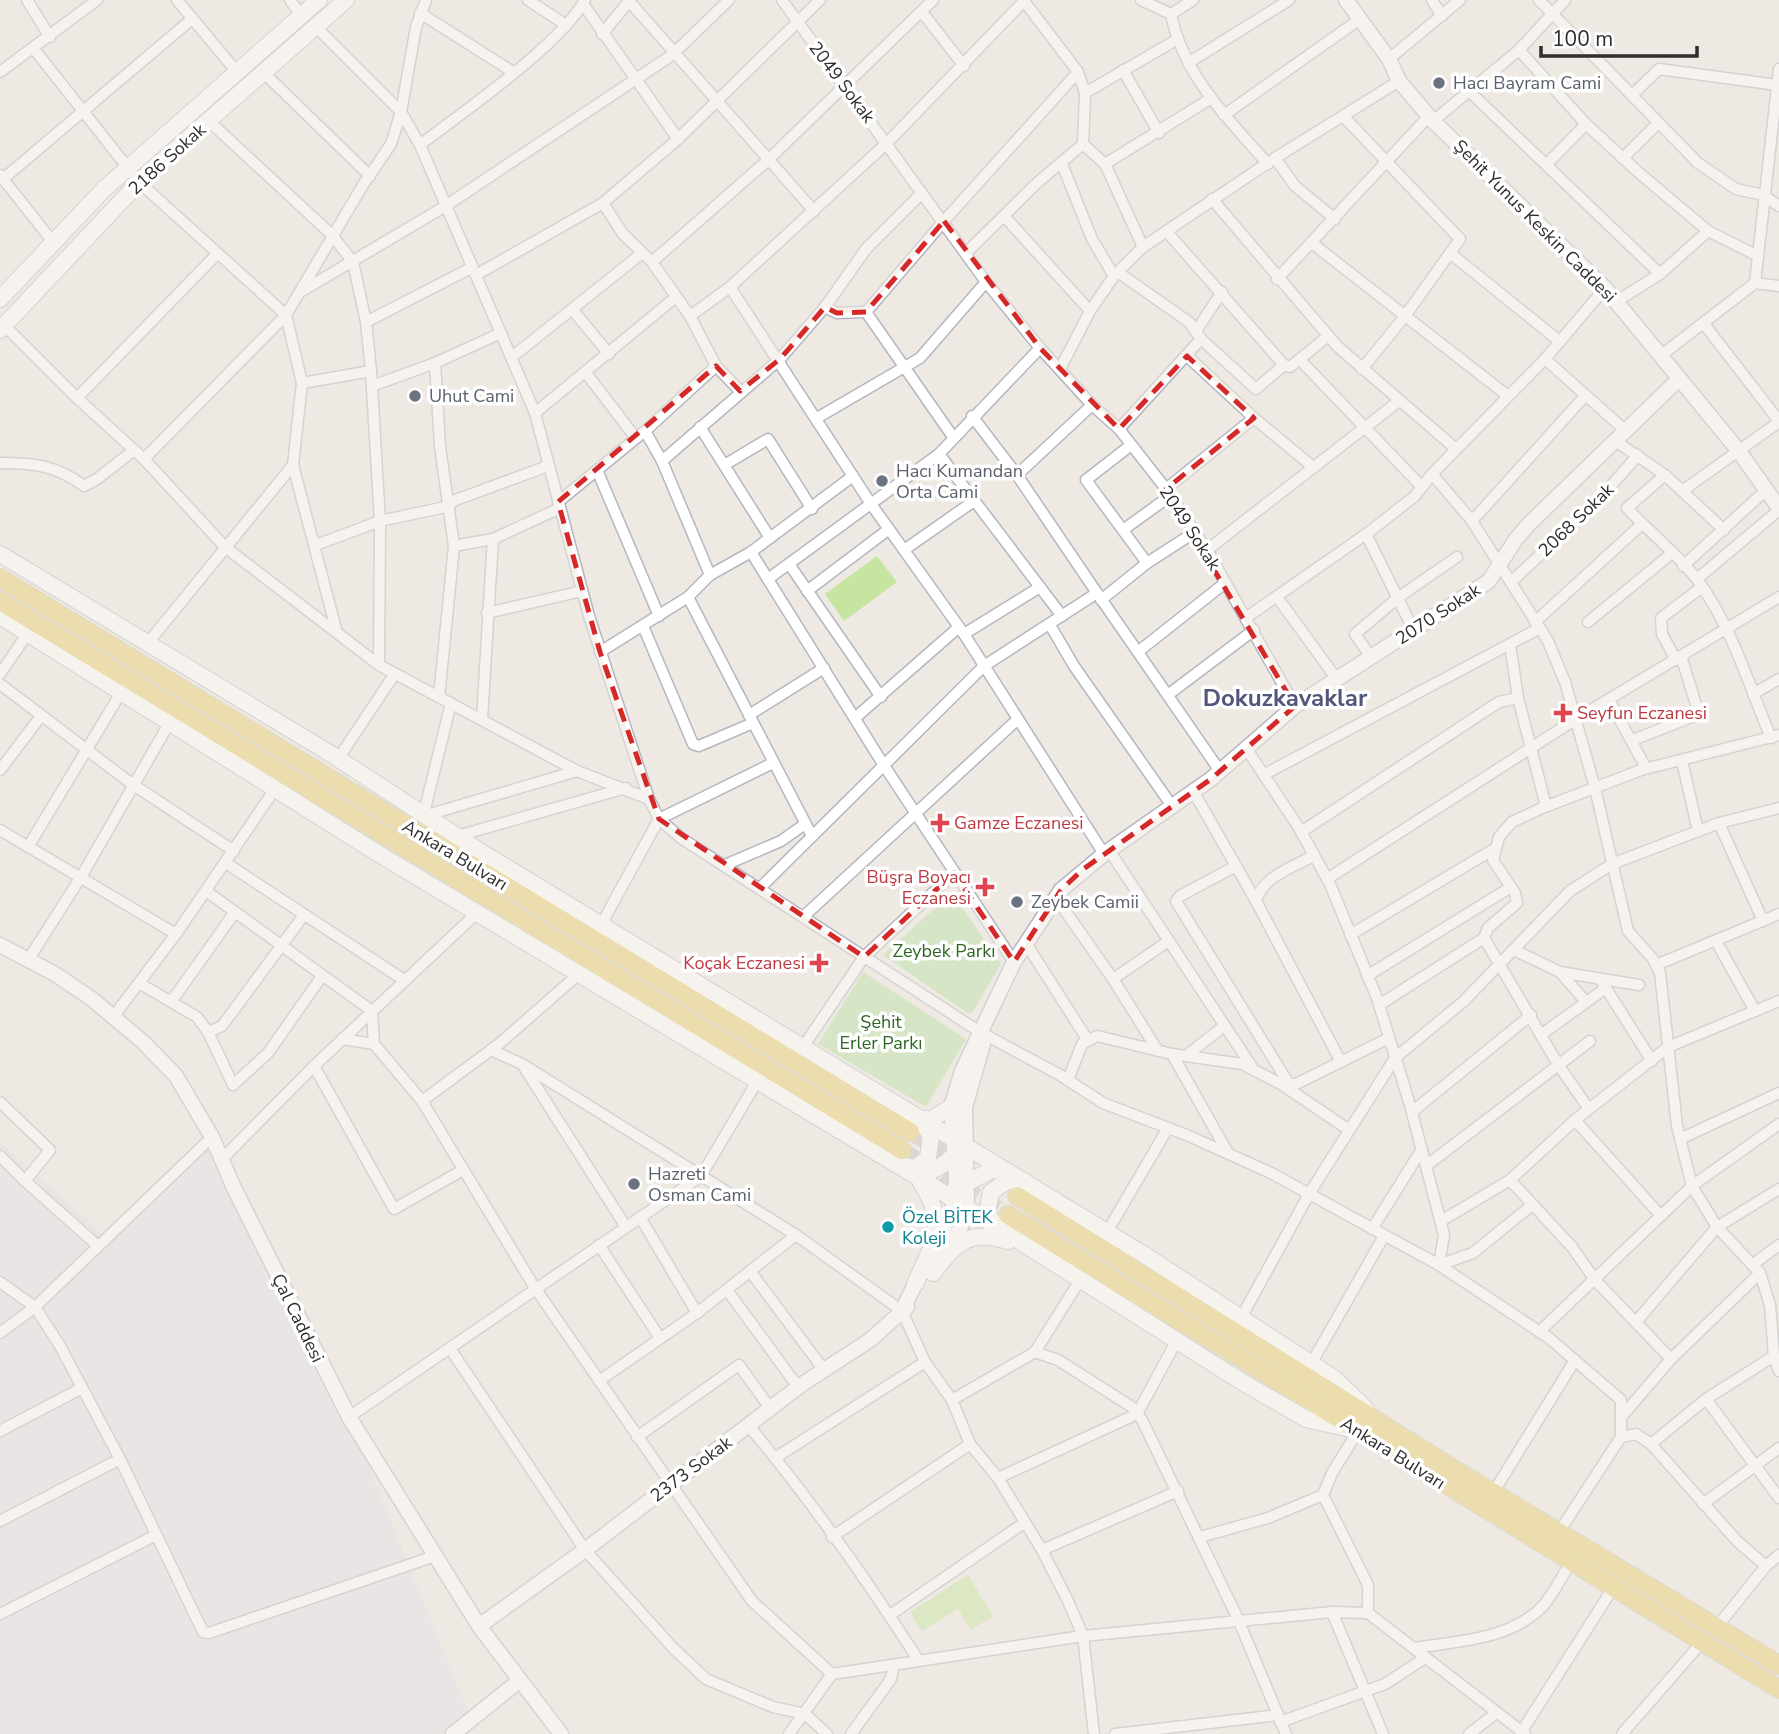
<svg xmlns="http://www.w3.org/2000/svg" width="1779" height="1734" font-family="'Nunito Sans',sans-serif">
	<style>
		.industrial { fill: #e3e1e7 }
		.green { fill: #b5dfa3 }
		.pitch { fill: #c5e5a0 }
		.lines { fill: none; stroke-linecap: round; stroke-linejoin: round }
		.secondary-tunnel { stroke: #c8c4be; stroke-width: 16; stroke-dasharray: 16 8; stroke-linecap: butt }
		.minor-casing { stroke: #b5b7c0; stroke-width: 13 }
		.tertiary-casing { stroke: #b5b7c0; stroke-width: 17 }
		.secondary-casing { stroke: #b5b7c0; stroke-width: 18 }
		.primary-casing { stroke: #c9c9c9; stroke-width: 20 }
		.minor { stroke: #fff; stroke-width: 10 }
		.tertiary { stroke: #fff; stroke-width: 14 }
		.secondary { stroke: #fff; stroke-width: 16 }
		.primary { stroke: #e6cf6e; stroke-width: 18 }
		.marked { fill: none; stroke: #d62828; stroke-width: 5; stroke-dasharray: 14 9; stroke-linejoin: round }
		.worship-dot { fill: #6b7280; stroke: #fff; stroke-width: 2.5 }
		.health-dot { fill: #e0444e; stroke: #fff; stroke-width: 2.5 }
		.culture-dot { fill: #0f9aa8; stroke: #fff; stroke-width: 2.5 }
		.labels { text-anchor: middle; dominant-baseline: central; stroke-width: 7; stroke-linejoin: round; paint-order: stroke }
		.street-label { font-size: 18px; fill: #2e2e2e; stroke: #fff }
		.worship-label { font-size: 18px; fill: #5b616d; stroke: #fff; text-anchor: start }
		.health-label { font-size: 18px; fill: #be3a42; stroke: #fff; text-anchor: start }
		.park-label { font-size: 18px; fill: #2d6722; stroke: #fff }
		.culture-label { font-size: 18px; fill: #0d838f; stroke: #fff; text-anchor: start }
		.district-label { font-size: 24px; font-weight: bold; fill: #51577b; stroke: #fff }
	</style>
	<rect width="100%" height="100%" fill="#eee9e2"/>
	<polygon class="industrial" points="212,1137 349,1417 471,1719 441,1734 0,1734 0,1142 107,1238"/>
	<g class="green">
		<polygon points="952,893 1001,964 972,1013 966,1012 883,955"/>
		<polygon points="863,972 966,1039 926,1107 818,1044"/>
	</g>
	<g class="pitch">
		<polygon points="877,556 897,582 844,621 825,594"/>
		<polygon points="968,1575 993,1616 971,1630 958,1609 922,1631 910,1612"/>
	</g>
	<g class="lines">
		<g class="secondary-tunnel">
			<polyline points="910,1132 964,1164"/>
			<polyline points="902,1150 1008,1215"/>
		</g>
		<g class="minor-casing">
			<g id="minor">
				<polyline points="27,0 50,37"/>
				<polyline points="177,0 237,72"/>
				<polyline points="290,0 301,15"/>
				<polyline points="426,0 416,27 401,112 420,145 535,413 589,616 649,799"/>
				<polyline points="528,0 566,25"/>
				<polyline points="782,0 986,282 1040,348 1092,405 1119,429 1166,489 1207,550 1295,706"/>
				<polyline points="1141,0 1171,14"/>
				<polyline points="1432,0 1442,16"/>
				<polyline points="1539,0 1698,163 1736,189 1763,195 1779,206"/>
				<polyline points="629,1 814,211"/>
				<polyline points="583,4 678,139"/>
				<polyline points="922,12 964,66"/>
				<polyline points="420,13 513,72"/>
				<path d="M1171 14C1183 75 1228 119 1268 164"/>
				<polyline points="1171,14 1193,0"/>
				<polyline points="602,34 630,0"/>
				<polyline points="34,49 139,182 286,315 302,383 293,465 336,629"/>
				<polyline points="1519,50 1586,124 1638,172 1708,231 1756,255"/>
				<polyline points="1389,59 1460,0"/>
				<polyline points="1188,63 1289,0"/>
				<polyline points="1123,70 1159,133"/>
				<polyline points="0,72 97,0"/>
				<polyline points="264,73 370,176"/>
				<polyline points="1469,91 1660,274"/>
				<polyline points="1085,93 1176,40"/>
				<polyline points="1632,95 1659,69 1777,85"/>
				<polyline points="1224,115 1360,19"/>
				<polyline points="1344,117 1460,239 1405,316 1362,369"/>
				<polyline points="209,121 332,235 353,262 366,322 371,371 380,521 379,665"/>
				<polyline points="1433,121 1519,50 1565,0"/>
				<polyline points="1083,144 1105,164 1143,247"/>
				<path d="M420 145C464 111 559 46 585 0"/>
				<polyline points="1275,158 1295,186 1335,219"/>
				<polyline points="1623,158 1658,123"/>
				<polyline points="1062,164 1092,239 1114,276"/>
				<polyline points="1105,164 1210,99"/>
				<polyline points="1547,164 1586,124"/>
				<polyline points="0,175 53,242"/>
				<polyline points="3,179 192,19"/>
				<polyline points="1212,199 1337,346 1456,449"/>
				<polyline points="603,203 623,234 652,262 690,316 716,366 740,391"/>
				<polyline points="1004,216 1090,311"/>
				<polyline points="1167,232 1284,365 1290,367 1328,336"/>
				<polyline points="1313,244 1508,396"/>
				<polyline points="966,253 1037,183 1083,144 1085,93 1078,72 1024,1"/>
				<polyline points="1450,253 1558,340"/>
				<polyline points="652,262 768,160 933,0"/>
				<polyline points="1119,273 1189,322 1201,339 1256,389 1284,365"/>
				<polyline points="476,275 603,203 678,139 820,0"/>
				<polyline points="1277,279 1429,116"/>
				<polyline points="1755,283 1779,69"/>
				<polyline points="730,287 871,504 964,634 1104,854"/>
				<polyline points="302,291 444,207 672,55 729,0"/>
				<polyline points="1617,301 1660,274 1708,231"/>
				<polyline points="825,307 837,313 866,312 944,221 1078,72"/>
				<polyline points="572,309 609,354"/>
				<polyline points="866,312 953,437"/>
				<polyline points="690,316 730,287 887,143 1025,0"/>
				<polyline points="366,322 471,268"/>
				<polyline points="1704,324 1779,421"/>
				<polyline points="4,325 77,398 144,459 225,547 379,665 577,771 649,799 659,819 681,838 980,1032"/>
				<polyline points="1196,331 1222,292"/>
				<polyline points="1187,356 1254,418 1313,467"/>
				<polyline points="512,357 641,254"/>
				<polyline points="1659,357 1755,283 1779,286"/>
				<polyline points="1545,359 1627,432"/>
				<polyline points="1301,361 1422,487"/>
				<polyline points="435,363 440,446 454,546 439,697"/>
				<polyline points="1060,369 1090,311 1114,276 1143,247 1275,158 1399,81"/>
				<polyline points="586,373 635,437"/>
				<polyline points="302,383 371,371"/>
				<polyline points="372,386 435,363 501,333"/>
				<polyline points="77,398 217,254"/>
				<polyline points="535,413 676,297"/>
				<polyline points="972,416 1017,475 1097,593"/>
				<polyline points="817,418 920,358 986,282"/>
				<polyline points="700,427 770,538"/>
				<polyline points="1119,429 1201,339"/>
				<polyline points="645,431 662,461 710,575"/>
				<polyline points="1617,442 1665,475 1724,530"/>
				<polyline points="1131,445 1086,480 1147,563"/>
				<polyline points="939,454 1062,616"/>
				<polyline points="144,459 286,315 363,185 391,144 401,112 317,28"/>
				<polyline points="662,461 780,359 825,307 866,249 922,193"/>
				<path d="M0 463C33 463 56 465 84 486L97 479 133 451"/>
				<polyline points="726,464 768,439 812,509"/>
				<polyline points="597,470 659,616"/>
				<polyline points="1432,474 1472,521 1548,641 1565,682 1595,788 1628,931 1653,959 1660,973 1677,1126 1692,1186 1717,1227 1760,1273 1770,1305 1774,1356 1779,1371"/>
				<polyline points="1017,475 1092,405"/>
				<path d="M1665 475 1627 508C1648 531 1682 558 1699 582 1732 628 1749 685 1771 738L1774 736"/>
				<polyline points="1166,489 1254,418"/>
				<polyline points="1682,491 1779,422"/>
				<polyline points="450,502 548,466"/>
				<polyline points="558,502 645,431 716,366"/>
				<polyline points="1472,521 1585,396"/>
				<polyline points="1123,530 1170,496"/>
				<polyline points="1366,534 1414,631"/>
				<polyline points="316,545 380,521 450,506"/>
				<polyline points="454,546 493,539 560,508"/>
				<polyline points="904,550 974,501"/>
				<polyline points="1207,550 1399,401"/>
				<polyline points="751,552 883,764 1014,962"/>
				<polyline points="789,564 881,697"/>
				<polyline points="1683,566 1765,491"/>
				<polyline points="768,579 939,454 1040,348"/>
				<polyline points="1697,579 1779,510"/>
				<polyline points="1511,582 1595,504 1638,455"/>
				<polyline points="807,591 889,529"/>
				<polyline points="688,597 812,836"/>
				<polyline points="1277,597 1336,678"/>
				<polyline points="1101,600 1147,563 1195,532"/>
				<polyline points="487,613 582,591"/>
				<polyline points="1247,617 1369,532 1415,496 1432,474 1545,359 1605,288"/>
				<polyline points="1535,622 1642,524"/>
				<polyline points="1588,622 1671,554"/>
				<polyline points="1050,625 1074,666 1172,806"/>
				<polyline points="643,626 693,744 699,746 753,723"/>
				<polyline points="964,634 1040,587"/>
				<polyline points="147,644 293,465"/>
				<polyline points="1510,644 1518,698 1546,806"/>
				<polyline points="1139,651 1225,583"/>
				<polyline points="600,652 688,597 710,575 751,552 853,476"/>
				<polyline points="1371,657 1355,634 1399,597 1457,557"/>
				<polyline points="1676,660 1662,634 1661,618 1702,587"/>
				<polyline points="0,674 28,633"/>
				<polyline points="0,684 132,784 234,851"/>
				<polyline points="1169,694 1254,630"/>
				<polyline points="1753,694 1779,679"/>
				<polyline points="1609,700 1646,768"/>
				<polyline points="749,715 824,668"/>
				<polyline points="855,718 959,627"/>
				<polyline points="482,719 493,539"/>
				<polyline points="1633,740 1699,714 1681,656"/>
				<polyline points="1246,748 1299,828 1330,884 1377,998 1410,1105 1444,1235 1439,1265 1549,1338 1621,1400 1621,1437"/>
				<polyline points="338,759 394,675"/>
				<polyline points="1682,761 1698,831"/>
				<polyline points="0,770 41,716"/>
				<polyline points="1265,774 1540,628"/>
				<polyline points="1193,791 1256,901"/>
				<polyline points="424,813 451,703"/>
				<polyline points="427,815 577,771"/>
				<polyline points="1719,823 1763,921"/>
				<polyline points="0,830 176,934"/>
				<polyline points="1301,832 1499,702 1518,698"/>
				<polyline points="457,836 626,788"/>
				<polyline points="28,847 122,691"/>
				<polyline points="1109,850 1252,1067"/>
				<path d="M1313 856C1293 867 1262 877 1256 901L1341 1062"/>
				<polyline points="226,863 404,980"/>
				<polyline points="725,865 781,841 805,824"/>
				<polyline points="1236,866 1180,896 1176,901 1289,1084"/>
				<polyline points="1327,879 1576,719 1779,597"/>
				<polyline points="761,887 984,666 1097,593 1220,771"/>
				<polyline points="206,891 372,1011 374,1044"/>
				<polyline points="1056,898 1113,979 1158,1051"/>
				<polyline points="803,917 1018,719"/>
				<polyline points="601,925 659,819 773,763"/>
				<polyline points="1350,935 1494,849"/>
				<polyline points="1716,941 1755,1011"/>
				<polyline points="1027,945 1087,1039"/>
				<polyline points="1514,950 1560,972 1639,985"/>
				<polyline points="28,960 81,877 170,722"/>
				<polyline points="1656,965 1779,914"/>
				<polyline points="1560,972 1586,1002"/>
				<polyline points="1367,976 1511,887"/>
				<polyline points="1113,979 1167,942"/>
				<polyline points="1600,979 1652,1061"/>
				<polyline points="139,983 197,1017 208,1032 233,1085 268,1053 322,976"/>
				<polyline points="171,1002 235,912"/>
				<polyline points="1379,1005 1484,938"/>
				<polyline points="113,1017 176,934 275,789"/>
				<polyline points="208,1032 222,1026 304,915"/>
				<polyline points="982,1033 1060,1075 1103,1103 1189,1136 1271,1173 1439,1265 1473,1253 1532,1205"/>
				<polyline points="1542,1034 1606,988"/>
				<polyline points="342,1039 374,1044 422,1101 535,1288 752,1601 832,1674"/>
				<polyline points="803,1047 864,957 954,873"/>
				<polyline points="491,1050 522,1064 796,1235 902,1311 925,1362 952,1400 970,1444 998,1478 1042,1550 1068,1601 1083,1636 1094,1734"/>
				<polyline points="1172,1054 1228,1153"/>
				<polyline points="1186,1056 1224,1026"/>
				<polyline points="314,1066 394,1209 463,1170"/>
				<polyline points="524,1067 626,1227"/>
				<polyline points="1068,1080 1082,1044 1097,1036 1172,1054 1242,1064 1281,1084 1296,1084 1389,1038"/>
				<polyline points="1281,1084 1349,1130"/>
				<polyline points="422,1101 499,1044 580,973"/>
				<polyline points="0,1102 50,1150 25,1181 98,1246"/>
				<polyline points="1589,1109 1559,1066 1484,938 1488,928 1517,903 1515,893 1493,860 1499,837 1512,822 1542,808 1641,770 1779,735"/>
				<polyline points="1412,1112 1531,1015"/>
				<polyline points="1575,1120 1661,1216"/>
				<polyline points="1680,1139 1779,1093"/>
				<polyline points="0,1156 25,1181"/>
				<polyline points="221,1160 314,1066 477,913"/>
				<polyline points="1426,1166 1590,1041"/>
				<polyline points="1510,1180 1572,1247 1595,1280 1671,1359"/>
				<polyline points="640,1217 697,1313"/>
				<polyline points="1441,1221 1510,1180 1575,1120 1668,1047 1779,1001"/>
				<polyline points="1372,1229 1422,1149"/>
				<polyline points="1107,1232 1168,1128"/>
				<polyline points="599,1245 660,1338"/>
				<polyline points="1752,1265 1779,1245"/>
				<polyline points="750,1271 824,1370"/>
				<polyline points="0,1282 35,1307 60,1346 120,1459 203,1632 209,1633 435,1556"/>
				<polyline points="727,1290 798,1387"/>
				<polyline points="1241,1318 1309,1194 1395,1058 1464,1001 1570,891 1612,864 1719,823 1779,808"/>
				<polyline points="1636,1322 1717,1227 1779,1189"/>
				<polyline points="1539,1332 1692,1186 1779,1124"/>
				<polyline points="0,1333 35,1307 212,1137"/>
				<polyline points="451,1350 585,1550 673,1648 706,1679 773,1707 805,1714 827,1734"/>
				<polyline points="1035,1352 1080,1280"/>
				<polyline points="1311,1364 1384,1236"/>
				<polyline points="599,1381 697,1313 796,1235"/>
				<polyline points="1706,1399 1779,1498"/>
				<polyline points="952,1400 1035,1352 1058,1360 1132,1407 1142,1420 1238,1619 1286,1734"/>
				<polyline points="1623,1415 1671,1359 1760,1273"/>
				<polyline points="349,1417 701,1176 758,1080"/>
				<path d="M748 1425C810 1499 867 1580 919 1661"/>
				<polyline points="0,1431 82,1388"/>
				<polyline points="1358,1431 1332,1473 1323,1495 1368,1585 1368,1613"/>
				<polyline points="637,1437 739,1365 770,1408"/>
				<polyline points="1651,1444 1706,1399 1774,1356"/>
				<polyline points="775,1458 925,1362"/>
				<polyline points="998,1478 1137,1414 1177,1340"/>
				<polyline points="1493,1493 1575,1360"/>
				<polyline points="1703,1504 1779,1448"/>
				<polyline points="0,1521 120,1459"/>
				<polyline points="1559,1532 1621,1437 1636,1434 1651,1444 1737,1541 1766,1566"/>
				<polyline points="832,1537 970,1444"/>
				<polyline points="1200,1537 1268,1518 1323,1495"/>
				<polyline points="1042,1550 1178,1491"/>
				<polyline points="1332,1612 1383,1734"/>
				<polyline points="0,1614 156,1535"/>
				<polyline points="890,1615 1024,1523"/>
				<polyline points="1716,1628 1766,1566 1779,1555"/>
				<path d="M1415 1648C1458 1641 1509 1640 1542 1607 1553 1595 1562 1576 1571 1562"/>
				<polyline points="1280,1722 1385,1684 1425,1658"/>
				<polyline points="1522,1731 1613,1588"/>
				<polyline points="789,1734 832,1674 1083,1636 1332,1612 1368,1613 1525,1734"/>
				<polyline points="851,1734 891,1679 894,1665"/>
				<polyline points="1115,1734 1278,1715"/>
				<polyline points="1469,1734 1495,1714"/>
				<polyline points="1622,1734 1702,1642"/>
			</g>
		</g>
		<g class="tertiary-casing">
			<g id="tertiary">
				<polyline points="1346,0 1389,59 1399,81 1433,121 1605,288 1738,450 1779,508"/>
				<polyline points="0,945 55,974 92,999 143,1042 176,1076 212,1137 234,1188 349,1417 479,1626 561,1734"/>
				<polyline points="934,1250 954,1204 956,1179 951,1107 962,1071 1014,962 1061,890 1104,854 1211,779 1295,706 1489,581 1516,539 1529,524 1678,380"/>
				<polyline points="944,1253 961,1227 967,1208 965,1107 983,1044"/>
				<polyline points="902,1311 920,1274"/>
				<polyline points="479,1626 585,1550 801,1385 870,1340 907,1307"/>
				<polyline points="453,1734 519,1681"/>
			</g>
		</g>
		<g class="secondary-casing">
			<g id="secondary">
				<polyline points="0,299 104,189 319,0"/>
				<polyline points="0,330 145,176 346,0"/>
				<polyline points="0,554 331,754 481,852 1143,1254 1335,1379 1365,1408"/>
				<polyline points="0,616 374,851 926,1182 1239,1380 1306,1419 1355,1430"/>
				<polyline points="919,1119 932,1119 951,1107"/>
				<polyline points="899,1165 916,1168 928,1158 931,1136 921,1120"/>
				<path d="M914 1174C937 1174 949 1160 965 1145"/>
				<polyline points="956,1188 992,1170 1007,1171"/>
				<polyline points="996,1227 987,1212 991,1192 1007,1181 1024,1181"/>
				<path d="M933 1273C957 1242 969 1229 1008 1241"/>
				<path d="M915 1284C933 1244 948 1223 921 1183"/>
			</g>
		</g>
		<g class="primary-casing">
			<g id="primary">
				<polyline points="0,578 910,1132"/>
				<polyline points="0,601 902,1150"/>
				<polyline points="1017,1196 1444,1463 1779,1665"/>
				<polyline points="1008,1215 1779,1689"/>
			</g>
		</g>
		<use href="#minor" class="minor"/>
		<use href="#tertiary" class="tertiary"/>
		<use href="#secondary" class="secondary"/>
		<use href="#primary" class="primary"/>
	</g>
	<path d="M0 0H1779V1734H0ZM944 221 1040 348 1119 429 1187 356 1254 418 1166 489 1295 706 1211 779 1082 870 1061 890 1014 962 954 873 864 957 659 819 600 652 558 502 716 366 740 391 780 359 825 307 837 313 866 312Z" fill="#eee9e2" fill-opacity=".55" fill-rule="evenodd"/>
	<path class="marked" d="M944 221 1040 348 1119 429 1187 356 1254 418 1166 489 1295 706 1211 779 1082 870 1061 890 1014 962 954 873 864 957 659 819 600 652 558 502 716 366 740 391 780 359 825 307 837 313 866 312Z"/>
	<g class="worship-dot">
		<circle cx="1439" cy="83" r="7"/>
		<circle cx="415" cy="396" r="7"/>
		<circle cx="882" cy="481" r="7"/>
		<circle cx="1017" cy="902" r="7"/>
		<circle cx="634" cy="1184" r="7"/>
	</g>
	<g class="health-dot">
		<path d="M1559.5 702.5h7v7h7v7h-7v7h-7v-7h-7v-7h7z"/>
		<path d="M936.5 812.5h7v7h7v7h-7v7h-7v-7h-7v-7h7z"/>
		<path d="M981.5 876.5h7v7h7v7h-7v7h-7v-7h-7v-7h7z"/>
		<path d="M815.5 952.5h7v7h7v7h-7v7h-7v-7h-7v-7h7z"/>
	</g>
	<circle class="culture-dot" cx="888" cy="1227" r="7"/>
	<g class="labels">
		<g class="street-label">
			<text transform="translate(842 82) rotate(53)">2049 Sokak</text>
			<text transform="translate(167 159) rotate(-42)">2186 Sokak</text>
			<text transform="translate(1535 221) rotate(45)">Şehit Yunus Keskin Caddesi</text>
			<text transform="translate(1576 520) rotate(-44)">2068 Sokak</text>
			<text transform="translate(1190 528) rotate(57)">2049 Sokak</text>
			<text transform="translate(1438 614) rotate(-33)">2070 Sokak</text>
			<text transform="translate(455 855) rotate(31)">Ankara Bulvarı</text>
			<text transform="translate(298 1318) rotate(64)">Çal Caddesi</text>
			<text transform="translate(1393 1453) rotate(32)">Ankara Bulvarı</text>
			<text transform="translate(691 1469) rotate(-37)">2373 Sokak</text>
		</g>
		<g class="worship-label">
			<text x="1453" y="83">Hacı Bayram Cami</text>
			<text x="429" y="396">Uhut Cami</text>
			<text x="896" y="471">Hacı Kumandan<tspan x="896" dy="21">Orta Cami</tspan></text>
			<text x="1031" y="902">Zeybek Camii</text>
			<text x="648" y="1174">Hazreti<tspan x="648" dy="21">Osman Cami</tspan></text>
		</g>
		<g class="health-label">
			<text x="1577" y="713">Seyfun Eczanesi</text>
			<text x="954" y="823">Gamze Eczanesi</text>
			<text x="971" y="877" text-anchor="end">Büşra Boyacı<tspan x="971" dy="21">Eczanesi</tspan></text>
			<text x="805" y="963" text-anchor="end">Koçak Eczanesi</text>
		</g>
		<g class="park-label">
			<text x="944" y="951">Zeybek Parkı</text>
			<text x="881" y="1022">Şehit<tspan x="881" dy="21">Erler Parkı</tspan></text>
		</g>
		<g class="culture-label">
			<text x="902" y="1217">Özel BİTEK<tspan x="902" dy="21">Koleji</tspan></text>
		</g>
		<g class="district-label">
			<text x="1285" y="698">Dokuzkavaklar</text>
		</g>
	</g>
	<path d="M1541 46v10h156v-10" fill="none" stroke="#2e2e2e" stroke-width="3.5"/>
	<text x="1552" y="46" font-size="21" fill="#2e2e2e" stroke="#ffffff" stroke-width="5" paint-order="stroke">100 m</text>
</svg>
